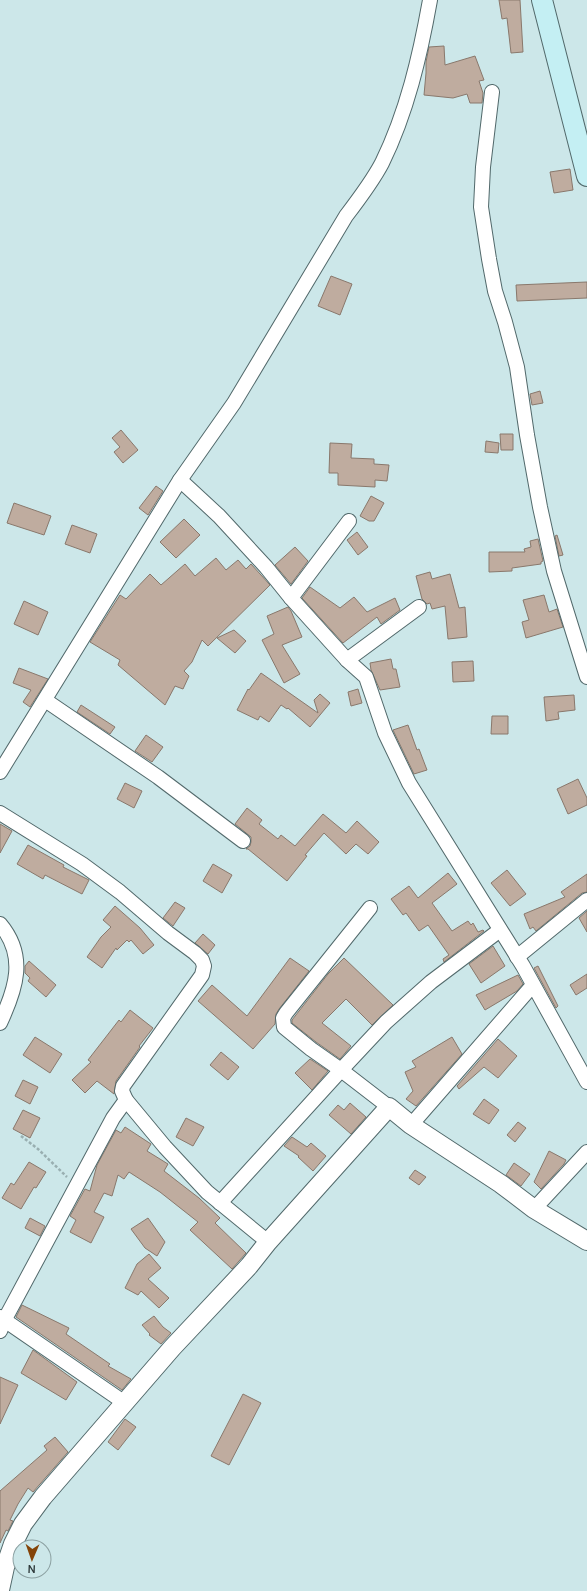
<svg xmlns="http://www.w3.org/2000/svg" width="587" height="1591" font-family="Manrope,sans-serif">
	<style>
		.building { fill: #bfac9f; stroke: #89786c }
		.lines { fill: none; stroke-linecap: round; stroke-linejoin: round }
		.minor-casing { stroke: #52696b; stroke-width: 16 }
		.tertiary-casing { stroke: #52696b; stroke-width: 20 }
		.secondary-casing { stroke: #52696b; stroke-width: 22 }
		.path { stroke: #99afb1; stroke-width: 2.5; stroke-dasharray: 3 2; stroke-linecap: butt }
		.minor { stroke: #fff; stroke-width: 14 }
		.tertiary { stroke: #fff; stroke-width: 18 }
		.secondary { stroke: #c4eff3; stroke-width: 20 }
	</style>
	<rect width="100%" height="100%" fill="#cce7e9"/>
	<g class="building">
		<polygon points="499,0 520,0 523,52 511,53 507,18 502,19"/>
		<polygon points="444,46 445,65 475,56 484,80 479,81 483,93 482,103 470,103 467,94 453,98 424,95 426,73 426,62 429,47"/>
		<polygon points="570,169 573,190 554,193 550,172"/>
		<polygon points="331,276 352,284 340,315 318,306"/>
		<polygon points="587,282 587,298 517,301 516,285"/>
		<polygon points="540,391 543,403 532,405 530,394"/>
		<polygon points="121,430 138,450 123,463 114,452 120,447 112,438"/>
		<polygon points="500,434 513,434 513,450 501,450"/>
		<polygon points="486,441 499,443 498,453 485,452"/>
		<polygon points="330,443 352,444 351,458 374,459 374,464 389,465 387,481 375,480 375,487 338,485 338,473 329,473"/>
		<polygon points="156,486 163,491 148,515 139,508"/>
		<polygon points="371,496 384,503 374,521 369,521 360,516"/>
		<polygon points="14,503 51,516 44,535 7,523"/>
		<polygon points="184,519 200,535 176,558 160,542"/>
		<polygon points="72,525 97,534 90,553 65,544"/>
		<polygon points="357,532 368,547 358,555 347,540"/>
		<polygon points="557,535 563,555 559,556 555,536"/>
		<polygon points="538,539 543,561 541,562 541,564 512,568 512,571 489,572 489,552 525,552 524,549 531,547 530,541"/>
		<polygon points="295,547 308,561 291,584 275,565"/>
		<polygon points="216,558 226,570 238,560 246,569 251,564 270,585 208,646 202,640 192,662 184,671 189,676 183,689 175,686 165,705 118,665 120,660 90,642 120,595 126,599 150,574 161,585 185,564 195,576"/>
		<polygon points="430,572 432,579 450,574 459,608 465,607 467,637 448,639 445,606 432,609 430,603 427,604 422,599 416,576"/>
		<polygon points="310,587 340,608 354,597 367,612 395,598 400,610 381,624 377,617 343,643 302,598"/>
		<polygon points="544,595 549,612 557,609 563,627 526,638 522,622 529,620 523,600"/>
		<polygon points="24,601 48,612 38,635 14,624"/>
		<polygon points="288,607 291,611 302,637 282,645 300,674 284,683 262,640 274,634 267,616"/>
		<polygon points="234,630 246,641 235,653 217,638"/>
		<polygon points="391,659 393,669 396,669 400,687 380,690 371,670 370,663"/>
		<polygon points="473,661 474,681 453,682 452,662"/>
		<polygon points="19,668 48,679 30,707 23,702 31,690 13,683"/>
		<polygon points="261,673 318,713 314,700 320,694 330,703 310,727 288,708 287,709 281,705 269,722 260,716 258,720 237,710 248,689 249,690"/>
		<polygon points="358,689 362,703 351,706 348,692"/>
		<polygon points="574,695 575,710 558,712 559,719 546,721 544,697"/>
		<polygon points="81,705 115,727 110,734 77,712"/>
		<polygon points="492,716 508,716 508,734 491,734"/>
		<polygon points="408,725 417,750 419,749 427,770 414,774 393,730"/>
		<polygon points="146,735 163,747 152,762 135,751"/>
		<polygon points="578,779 587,798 587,805 568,814 557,789"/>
		<polygon points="125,783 142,791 134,808 117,799"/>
		<polygon points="247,808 262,820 259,824 278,839 281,835 295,846 323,814 346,833 357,821 379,842 368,854 356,844 346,854 324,833 305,855 307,856 287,881 248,849 246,849 250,846 251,842 251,837 235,824"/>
		<polygon points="0,824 12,831 0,853"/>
		<polygon points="28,845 64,865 63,867 89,880 82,894 45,875 43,879 17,864"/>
		<polygon points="213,864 232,875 222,893 203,881"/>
		<polygon points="507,870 526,894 510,906 491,883"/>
		<polygon points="448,873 457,884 432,903 452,931 468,921 471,925 473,923 478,932 483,930 484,931 444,962 443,959 449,955 428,925 419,931 406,913 403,915 391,899 409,886 418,898"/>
		<polygon points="587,874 587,892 582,893 536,931 533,927 530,929 524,914 565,897 561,892"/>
		<polygon points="175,902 185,908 173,926 163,918"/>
		<polygon points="115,906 140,928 154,945 143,954 131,940 129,942 127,940 117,950 116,948 102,968 87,957 101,937 111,927 103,920"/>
		<polygon points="587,911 587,932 579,918"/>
		<polygon points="203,934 215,945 208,954 195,943"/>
		<polygon points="493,946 505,966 481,983 469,964"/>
		<polygon points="290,958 309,971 279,1009 276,1014 275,1024 253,1049 198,1001 212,985 247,1016"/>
		<polygon points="344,958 393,1005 372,1025 346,999 322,1023 351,1046 340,1059 316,1042 292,1023 292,1020 328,974"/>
		<polygon points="29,961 56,985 46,997 28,981 30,978 25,973 25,966"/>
		<polygon points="538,966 558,1006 556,1008 534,968"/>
		<polygon points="587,974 587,988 576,995 570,985"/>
		<polygon points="518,975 523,984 517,991 485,1010 476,995"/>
		<polygon points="130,1010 153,1028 139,1046 140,1047 116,1081 114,1094 97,1081 85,1093 72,1080 91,1062 88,1060 119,1020 121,1022"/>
		<polygon points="35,1037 62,1054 50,1073 23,1055"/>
		<polygon points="452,1037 462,1054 416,1106 406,1099 413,1091 405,1072 416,1067 412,1061"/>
		<polygon points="498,1039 517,1056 498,1078 484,1067 459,1089 457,1086"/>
		<polygon points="221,1052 239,1067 228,1080 210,1065"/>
		<polygon points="310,1059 328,1071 312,1090 295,1073"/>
		<polygon points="23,1080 38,1087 30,1104 15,1096"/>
		<polygon points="484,1099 499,1110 489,1124 473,1114"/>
		<polygon points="350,1103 366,1117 351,1134 329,1115 338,1105 344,1110"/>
		<polygon points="23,1110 40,1118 30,1138 13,1129"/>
		<polygon points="186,1118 204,1127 193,1146 176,1137"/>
		<polygon points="518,1122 526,1128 515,1142 507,1135"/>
		<polygon points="125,1127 151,1144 147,1151 168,1164 164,1171 199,1198 220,1218 215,1223 246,1253 232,1269 190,1230 198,1222 160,1192 129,1172 124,1179 118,1175 112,1196 104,1193 94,1212 104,1217 91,1243 70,1232 76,1220 70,1216 85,1189 90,1191 97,1165 116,1130 121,1133"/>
		<polygon points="292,1137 307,1147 311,1143 326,1156 313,1171 298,1157 299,1156 284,1146"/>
		<polygon points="549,1151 566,1160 564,1164 541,1189 534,1182"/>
		<polygon points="29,1162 46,1172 36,1188 34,1187 21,1209 2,1198 11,1183 14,1185"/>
		<polygon points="514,1163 530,1174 521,1186 506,1175"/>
		<polygon points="415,1170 426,1177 419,1185 409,1178"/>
		<polygon points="30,1218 45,1226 40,1236 25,1228"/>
		<polygon points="148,1218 165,1242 157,1256 145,1248 131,1229"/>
		<polygon points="149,1254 161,1268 148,1279 169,1298 159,1308 141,1291 138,1295 125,1288 137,1264"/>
		<polygon points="22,1305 69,1328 66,1334 110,1364 108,1366 131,1379 122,1390 16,1317"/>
		<polygon points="154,1316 163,1327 171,1333 161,1344 149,1335 150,1334 142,1325"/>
		<polygon points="33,1350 77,1382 66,1400 21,1373"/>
		<polygon points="0,1377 18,1385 0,1424"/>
		<polygon points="243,1394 261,1403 229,1465 211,1456"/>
		<polygon points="125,1419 136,1427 118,1450 108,1442"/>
		<polygon points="55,1437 68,1452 33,1492 28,1488 18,1504 10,1520 13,1521 8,1531 6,1530 0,1543 0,1491 47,1450 44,1446"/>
	</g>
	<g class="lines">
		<g class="minor-casing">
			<g id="minor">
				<polyline points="492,92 483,167 481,207 489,259 495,291 505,322 517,367 527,435 540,507 554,571 587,677"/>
				<polyline points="180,480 219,516 266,567 291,598 347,660 366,677 385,733 409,783 523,966 587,1082"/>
				<polyline points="291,598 349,521"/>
				<polyline points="347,660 419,607"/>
				<polyline points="45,700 158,777 243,841"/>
				<path d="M0 772 180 480 234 403 346 216C359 199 372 182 382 163 407 112 420 56 430 0"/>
				<polyline points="0,813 82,864 120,892 168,933 195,953 202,960 204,966 202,975 123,1086 122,1091 126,1100 165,1147 207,1192 268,1242"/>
				<polyline points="370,908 286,1013 283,1018 284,1027 311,1049 341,1070 389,1107"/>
				<path d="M0 924C27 956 16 989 0 1023"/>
				<polyline points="517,957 587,900"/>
				<polyline points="411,1125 533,985"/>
				<polyline points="220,1203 341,1070 386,1022 431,982 500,930"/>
				<polyline points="534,1209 587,1152"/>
				<polyline points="0,1317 125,1403"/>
				<polyline points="0,1331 5,1319 113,1118 126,1100"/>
			</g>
		</g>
		<g class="tertiary-casing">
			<polyline id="tertiary" points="0,1590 5,1567 13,1544 23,1524 43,1497 172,1348 249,1266 268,1242 389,1107 411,1125 501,1184 534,1209 587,1241"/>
		</g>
		<g class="secondary-casing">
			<polyline id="secondary" points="542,0 587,176"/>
		</g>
		<polyline class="path" points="21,1136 38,1149 67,1177"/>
		<use href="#minor" class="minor"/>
		<use href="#tertiary" class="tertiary"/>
		<use href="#secondary" class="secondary"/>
	</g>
	<g transform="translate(32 1559) rotate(182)"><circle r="19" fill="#cce7e9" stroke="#8ca1a2"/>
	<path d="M0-3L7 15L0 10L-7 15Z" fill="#844408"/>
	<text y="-6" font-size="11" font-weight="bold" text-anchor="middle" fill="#2c3738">N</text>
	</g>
</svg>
